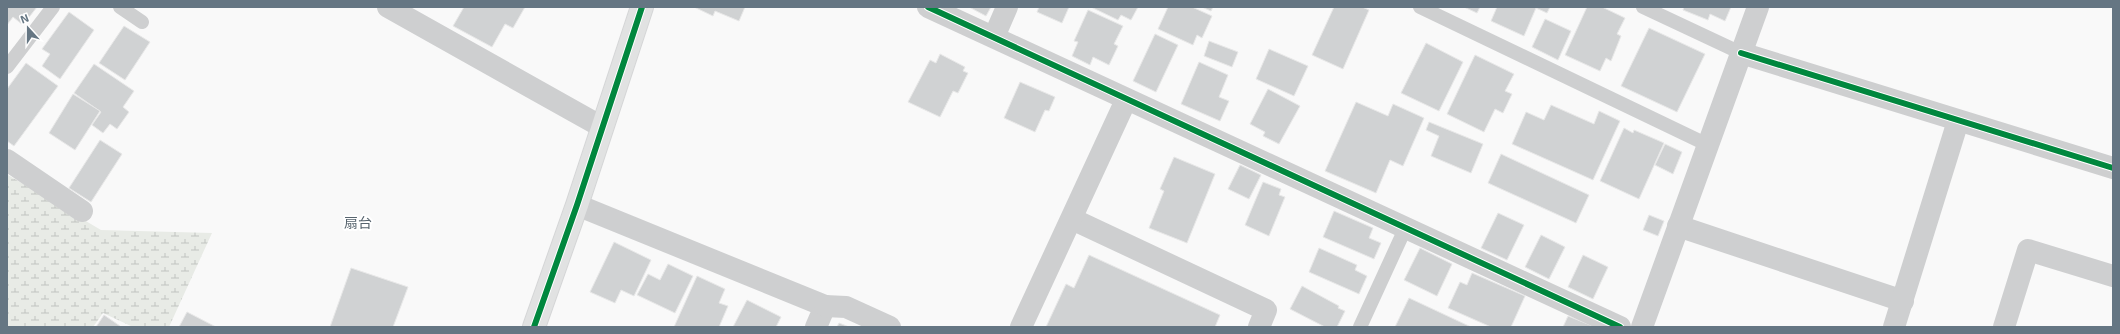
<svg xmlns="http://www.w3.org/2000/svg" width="2120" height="334" font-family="'Exo 2','Noto Sans JP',sans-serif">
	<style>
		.wetland { fill: url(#wetland-marsh) }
		.building { fill: #d0d2d3; stroke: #e8e8e8 }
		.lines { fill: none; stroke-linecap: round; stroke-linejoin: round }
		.secondary-casing { stroke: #d5d6d7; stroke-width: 24 }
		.lane { stroke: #cecfd0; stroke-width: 14 }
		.street { stroke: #cecfd0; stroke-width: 22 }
		.secondary { stroke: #e1e2e2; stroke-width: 22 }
		.cycleway-casing { stroke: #fff; stroke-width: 8 }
		.cycleway { stroke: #00873e; stroke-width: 6 }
		.labels { text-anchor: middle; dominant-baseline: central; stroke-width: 4; stroke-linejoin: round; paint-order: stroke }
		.quarter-label { font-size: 14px; fill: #57646e; stroke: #fff }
	</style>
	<defs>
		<pattern id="wetland-marsh" width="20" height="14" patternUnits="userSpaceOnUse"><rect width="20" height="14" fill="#e8ebe6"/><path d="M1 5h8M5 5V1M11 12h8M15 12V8" fill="none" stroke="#c0c3c0"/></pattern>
	</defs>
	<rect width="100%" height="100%" fill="#f9f9f9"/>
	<polygon class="wetland" points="8,175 101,230 212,233 169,327 133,327 103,313 93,327 7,327"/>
	<g class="building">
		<polygon points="7,7 37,7 23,25 13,17 7,25"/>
		<polygon points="464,7 525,7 513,28 505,24 492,47 453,26"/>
		<polygon points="694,7 745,7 739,21 715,11 713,16"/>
		<polygon points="969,7 991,7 986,16"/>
		<polygon points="1039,7 1069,7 1062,23 1037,12"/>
		<polygon points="1091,7 1138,7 1131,20 1121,15 1118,20"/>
		<polygon points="1168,7 1192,7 1212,16 1202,38 1197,35 1193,45 1158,29"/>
		<polygon points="1202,7 1213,7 1211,11"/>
		<polygon points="1334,7 1362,7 1369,10 1343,69 1312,55"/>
		<polygon points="1464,7 1480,7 1477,13"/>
		<polygon points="1497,7 1550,7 1547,13 1536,8 1524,36 1491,21"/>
		<polygon points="1587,7 1602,7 1625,18 1617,34 1621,36 1611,61 1606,58 1600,71 1565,55"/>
		<polygon points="1684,7 1731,7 1725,21 1710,14 1708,20 1683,10"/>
		<polygon points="1088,10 1123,26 1114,44 1118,46 1109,65 1093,57 1090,65 1072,56 1078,42 1074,41"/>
		<polygon points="69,12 94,30 60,79 42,66 50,54 42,49"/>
		<polygon points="1545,19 1571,31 1558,60 1532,47"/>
		<polygon points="124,26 150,42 125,80 99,63"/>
		<polygon points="1649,28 1705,54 1677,112 1621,86"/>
		<polygon points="1155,34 1178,45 1156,92 1133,81"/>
		<polygon points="1209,41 1238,52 1232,67 1204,56"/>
		<polygon points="1426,43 1463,62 1439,111 1401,93"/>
		<polygon points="1269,49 1308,66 1294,96 1256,79"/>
		<polygon points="940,54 965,67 963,71 968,73 958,93 953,91 940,117 908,102 930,60 936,63"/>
		<polygon points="1475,55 1514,74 1505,91 1512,94 1503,113 1495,109 1484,132 1447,114"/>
		<polygon points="1199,62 1228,75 1219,97 1229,101 1220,121 1181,104"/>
		<polygon points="26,63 58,86 14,146 7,141 7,89"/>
		<polygon points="94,64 134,91 123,107 129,112 117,129 110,124 103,133 92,125 101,112 74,93"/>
		<polygon points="1020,82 1055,97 1049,111 1045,110 1035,132 1004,118"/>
		<polygon points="1268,89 1300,106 1279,144 1263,136 1265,132 1250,124"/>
		<polygon points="73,94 100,111 75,150 49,133"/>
		<polygon points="1356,102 1388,116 1393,104 1424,118 1403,166 1390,160 1376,193 1325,171"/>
		<polygon points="1551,105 1594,124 1599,111 1620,121 1593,180 1512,144 1526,112 1544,120"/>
		<polygon points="1429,122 1483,144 1471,173 1431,156 1439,136 1426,130"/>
		<polygon points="1624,128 1633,133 1634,130 1664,143 1639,199 1600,181"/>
		<polygon points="100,140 122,154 91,202 69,188"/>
		<polygon points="1665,144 1682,152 1673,174 1655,165"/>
		<polygon points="1501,154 1589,195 1576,223 1488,183"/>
		<polygon points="1174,157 1215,174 1187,243 1149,228 1164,191 1160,189"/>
		<polygon points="1240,165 1261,175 1249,199 1228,189"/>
		<polygon points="1263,182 1281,189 1279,195 1285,197 1269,236 1245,225"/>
		<polygon points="1334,211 1373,228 1369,238 1381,243 1374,259 1323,237"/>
		<polygon points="1498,213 1524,225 1507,260 1481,248"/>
		<polygon points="1649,215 1664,221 1658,236 1643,230"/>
		<polygon points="1541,235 1565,247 1549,279 1525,267"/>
		<polygon points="614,242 651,260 634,296 621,290 615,303 590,292"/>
		<polygon points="1319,248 1357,265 1355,270 1367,276 1359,294 1309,272"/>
		<polygon points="1420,248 1452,264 1437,296 1404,280"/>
		<polygon points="1089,255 1220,315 1215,327 1046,327 1066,284 1074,288"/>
		<polygon points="1583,255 1608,267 1593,299 1568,287"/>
		<polygon points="668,264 693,276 675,313 637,295 648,274 660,280"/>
		<polygon points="351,268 408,287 393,327 330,327"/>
		<polygon points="1472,273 1525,296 1511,327 1491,327 1448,308 1460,282 1467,285"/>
		<polygon points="697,276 725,289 719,303 728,306 719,327 674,327"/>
		<polygon points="1302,286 1339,306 1338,308 1345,311 1337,327 1325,327 1290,309"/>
		<polygon points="1409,298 1471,327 1395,327"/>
		<polygon points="747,300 781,317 776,327 733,327"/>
		<polygon points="187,312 216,327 179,327"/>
		<polygon points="104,315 120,326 120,327 96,327"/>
		<polygon points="1568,316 1595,327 1563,327"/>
		<polygon points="839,323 849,327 837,327"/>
	</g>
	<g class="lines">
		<g class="secondary-casing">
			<polyline id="secondary" points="534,327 577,205 642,7"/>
		</g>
		<g class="lane">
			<polyline points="120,7 142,22"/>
			<polyline points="1420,7 1708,145"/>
			<polyline points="1643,7 1741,53"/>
			<polyline points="7,67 53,7"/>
			<polyline points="1360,327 1405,229"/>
		</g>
		<g class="street">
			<polyline points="388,7 602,127"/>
			<polyline points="928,7 1620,327"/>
			<polyline points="994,37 1007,7"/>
			<polyline points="1741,53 2113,168"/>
			<polyline points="7,160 82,211"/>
			<polyline points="577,205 825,306 816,327"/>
			<polyline points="1072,219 1266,310 1259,327"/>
			<polyline points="1678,226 1903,301"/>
			<polyline points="825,306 846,307 890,327"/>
			<polyline points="1021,327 1126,100"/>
			<polyline points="1642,327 1758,7"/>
			<polyline points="1894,327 1958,121"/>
			<polyline points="2004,327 2028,250 2113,276"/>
		</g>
		<use href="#secondary" class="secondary"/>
		<g class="cycleway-casing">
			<g id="cycleway">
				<polyline points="928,7 1620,327"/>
				<polyline points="1741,53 2113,168"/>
				<polyline points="534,327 577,205 642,7"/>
			</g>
		</g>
		<use href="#cycleway" class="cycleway"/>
	</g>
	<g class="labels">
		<g class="quarter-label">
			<text x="358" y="222">扇台</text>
		</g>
	</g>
	<rect width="2120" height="334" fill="none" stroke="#657683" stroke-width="16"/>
	<g transform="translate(28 28) rotate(339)" stroke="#ffffff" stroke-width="3" paint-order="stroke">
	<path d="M0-3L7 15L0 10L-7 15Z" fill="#657683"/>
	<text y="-6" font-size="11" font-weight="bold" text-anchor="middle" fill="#657683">N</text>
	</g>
</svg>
